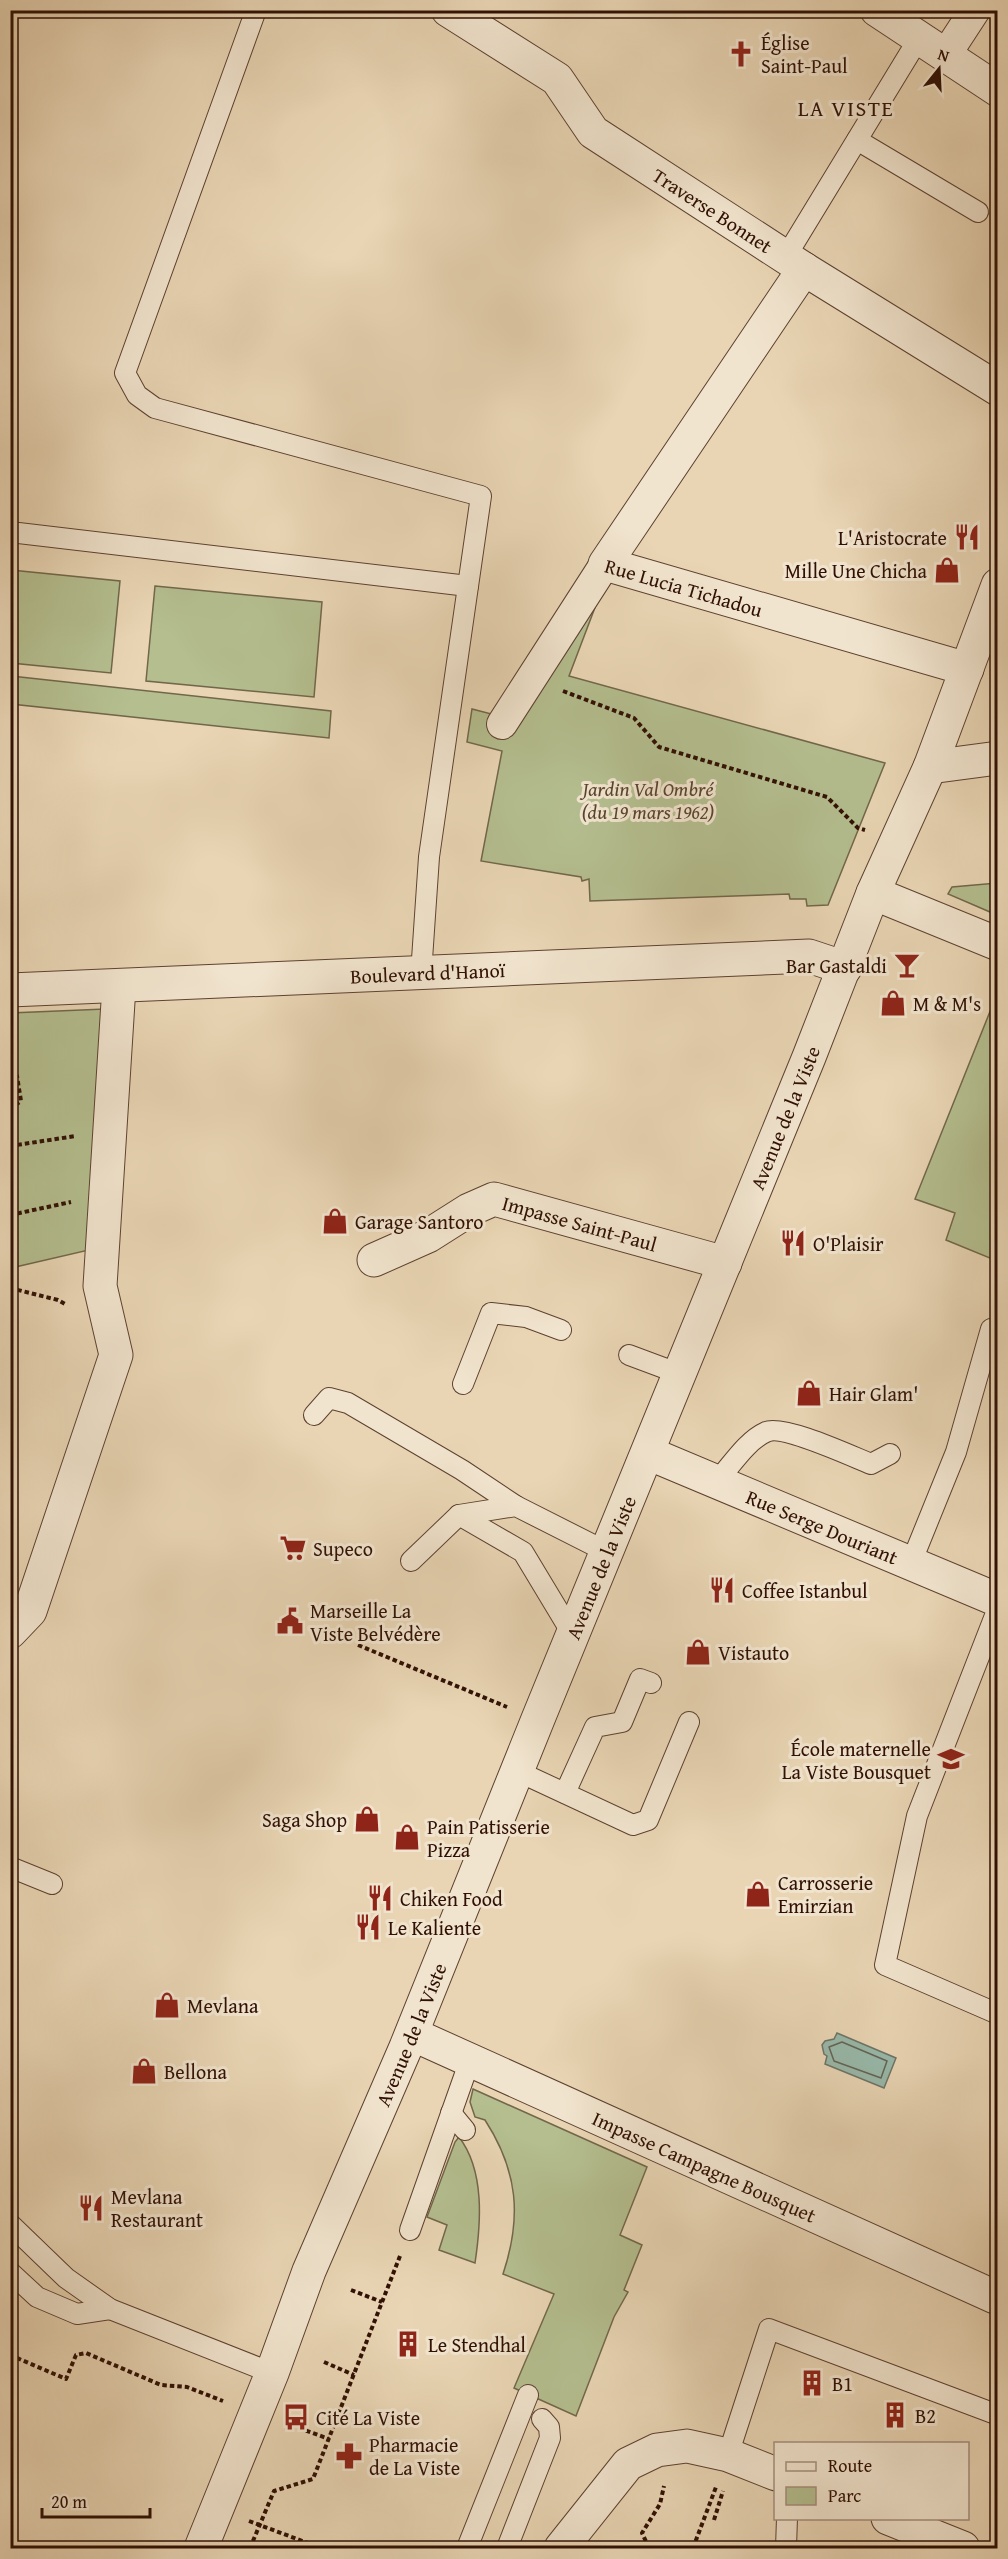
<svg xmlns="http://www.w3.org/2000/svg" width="1008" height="2559" font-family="'Gentium Book Plus',serif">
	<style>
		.green { fill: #b4be8f; stroke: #72674a; stroke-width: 1.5 }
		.water { fill: #98b9aa; stroke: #6e7568; stroke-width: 1.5 }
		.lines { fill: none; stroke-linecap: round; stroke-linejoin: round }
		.shore { stroke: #646457; stroke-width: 1.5 }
		.service-casing { stroke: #5e4130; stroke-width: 22 }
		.pedestrian-casing { stroke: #5e4130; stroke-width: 32 }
		.minor-casing { stroke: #5e4130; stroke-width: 35 }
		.tertiary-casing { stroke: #5e4130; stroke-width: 35 }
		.path { stroke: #301004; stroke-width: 4; stroke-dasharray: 4.5 3; stroke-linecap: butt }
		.service { stroke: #f1e4ce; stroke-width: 20 }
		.pedestrian { stroke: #f1e4ce; stroke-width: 30 }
		.minor { stroke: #f1e4ce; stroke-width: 33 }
		.tertiary { stroke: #f1e4ce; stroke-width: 33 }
		.labels { text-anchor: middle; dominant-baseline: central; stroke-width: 6; stroke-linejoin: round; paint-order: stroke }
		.poi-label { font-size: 20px; fill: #301004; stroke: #f1e4ce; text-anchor: start }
		.street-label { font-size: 20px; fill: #301004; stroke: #f1e4ce }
		.park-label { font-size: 20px; font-style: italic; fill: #58442e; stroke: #f1e4ce }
		.quarter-label { font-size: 22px; letter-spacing: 1.5px; fill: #301004; stroke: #f1e4ce }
	</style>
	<rect width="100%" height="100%" fill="#e9d5b4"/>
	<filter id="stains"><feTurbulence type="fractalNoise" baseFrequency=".00333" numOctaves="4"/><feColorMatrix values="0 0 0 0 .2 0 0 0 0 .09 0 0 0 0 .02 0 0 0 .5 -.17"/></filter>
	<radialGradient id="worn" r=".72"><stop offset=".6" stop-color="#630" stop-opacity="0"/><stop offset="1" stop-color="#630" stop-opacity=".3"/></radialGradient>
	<g class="green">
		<polygon points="11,570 120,581 111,673 11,663"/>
		<polygon points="155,586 322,602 314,697 146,681"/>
		<polygon points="599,597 569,676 885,763 828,905 807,906 806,899 790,899 789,894 590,901 589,879 582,881 581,877 481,861 502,751 467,742 472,709 495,715"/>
		<polygon points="11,676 331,711 329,738 11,704"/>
		<polygon points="997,883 997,915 948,894 952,887"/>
		<polygon points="997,994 997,1261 946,1240 955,1213 915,1199"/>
		<polygon points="105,1009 89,1250 11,1268 10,1013"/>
		<path d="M473 2089 647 2167 620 2235 642 2245 624 2290 628 2292 614 2317 576 2416 514 2388 554 2294 503 2274C522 2217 518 2171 485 2120L475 2117 470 2102Z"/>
		<path d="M459 2137C485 2171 481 2223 475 2263L439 2250 447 2225 427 2217 455 2142Z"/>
	</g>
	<polygon class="water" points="837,2033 896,2058 884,2088 825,2064 827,2056 824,2054 822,2045 825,2041 834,2039"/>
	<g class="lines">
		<polygon class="shore" points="842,2042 887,2061 881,2078 834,2061 829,2047"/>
		<g class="service-casing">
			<g id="service">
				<polyline points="256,10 125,373 137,395 155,408 481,496 429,857 421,974"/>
				<polyline points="857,140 978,212"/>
				<polyline points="785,258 919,38"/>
				<polyline points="10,532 468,586"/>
				<polyline points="629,1355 680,1374"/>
				<polyline points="463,1384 491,1313 526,1317 561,1330"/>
				<polyline points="314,1415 329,1398 348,1403 462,1470 516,1506"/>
				<path d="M717 1481C731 1466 746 1441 766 1432 782 1424 851 1456 871 1464L890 1454"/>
				<polyline points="459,1515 523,1552 573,1635"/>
				<polyline points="411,1561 459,1515 516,1506 607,1552"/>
				<polyline points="911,1563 956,1452 991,1329"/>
				<polyline points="998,1608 917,1816 885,1965 998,2014"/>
				<polyline points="517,1771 633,1825 648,1820 689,1722"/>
				<polyline points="565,1793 595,1727 622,1722 640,1679 651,1683"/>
				<polyline points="10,1867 52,1884"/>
				<polyline points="451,2113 465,2130"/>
				<polyline points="10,2224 66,2278 110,2309 272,2373"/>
				<polyline points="410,2230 470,2060"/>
				<polyline points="10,2272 37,2297 77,2314 110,2309"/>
				<polyline points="728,2455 769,2329 998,2415"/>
				<polyline points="467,2548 528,2395"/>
				<polyline points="507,2548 550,2438 549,2427 542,2419"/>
				<polyline points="786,2548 787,2518"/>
			</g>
		</g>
		<g class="pedestrian-casing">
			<g id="pedestrian">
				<polyline points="945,56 975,10"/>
				<polyline points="502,724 605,564"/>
			</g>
		</g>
		<g class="minor-casing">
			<g id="minor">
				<path id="s1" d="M448 10 557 79 593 132 804 269 998 389"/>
				<polyline points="877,10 998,90"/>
				<path id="s2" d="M804 269 605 564 967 669"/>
				<polyline points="930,767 998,758"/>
				<polyline points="873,893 998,944"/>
				<path id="s3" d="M10 990 809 956 845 968"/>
				<path id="s4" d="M374 1260 428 1236 469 1210 494 1199 725 1263"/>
				<path id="s5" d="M648 1453 998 1600"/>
				<polyline points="10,1632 30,1611 116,1355 100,1286 119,986"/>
				<path id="s6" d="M412 2034 995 2297 998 2294"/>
				<polyline points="888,2518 963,2548"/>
				<polyline points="561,2548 628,2464 657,2450 687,2446 728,2455 776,2474"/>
			</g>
		</g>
		<g class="tertiary-casing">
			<g id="tertiary">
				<path id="s7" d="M201 2548 272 2373 309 2271 406 2047 538 1719 809 1057 873 893 930 767 998 585"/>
			</g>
		</g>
		<g class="path">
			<polyline points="563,691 634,718 659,747 827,797 858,828 865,830"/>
			<polyline points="10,1069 17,1076 21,1101 10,1109"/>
			<polyline points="10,1146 76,1136"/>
			<polyline points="10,1215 71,1202"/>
			<polyline points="10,1288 58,1300 67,1305"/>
			<polyline points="358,1645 507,1707"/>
			<polyline points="351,2290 382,2302"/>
			<polyline points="10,2355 66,2379 76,2355 86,2353 161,2385 187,2387 223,2401"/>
			<polyline points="324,2362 354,2375"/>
			<polyline points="299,2428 329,2439"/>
			<polyline points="714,2520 723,2491"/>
			<polyline points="249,2521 321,2548"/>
			<polyline points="250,2548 274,2491 313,2479 400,2256"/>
			<polyline points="649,2548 642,2533 660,2504 664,2486"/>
			<polyline points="693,2548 716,2487"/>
		</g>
		<use href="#service" class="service"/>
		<use href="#pedestrian" class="pedestrian"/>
		<use href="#minor" class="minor"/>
		<use href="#tertiary" class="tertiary"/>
	</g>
	<defs>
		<g id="church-bare" transform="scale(2.07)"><path d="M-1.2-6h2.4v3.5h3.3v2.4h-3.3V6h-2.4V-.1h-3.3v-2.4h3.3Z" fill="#8f2418" stroke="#f1e4ce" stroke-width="2.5" paint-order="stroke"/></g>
		<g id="restaurant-bare" transform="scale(2.07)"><path d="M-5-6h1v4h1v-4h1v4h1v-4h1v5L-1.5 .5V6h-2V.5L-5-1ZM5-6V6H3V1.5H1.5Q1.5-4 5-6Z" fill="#8f2418" stroke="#f1e4ce" stroke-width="2.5" paint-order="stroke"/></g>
		<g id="shop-bare" transform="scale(2.07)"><path d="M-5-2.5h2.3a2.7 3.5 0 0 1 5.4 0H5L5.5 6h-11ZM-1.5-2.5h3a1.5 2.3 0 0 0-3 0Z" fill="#8f2418" stroke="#f1e4ce" stroke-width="2.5" paint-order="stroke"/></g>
		<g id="bar-bare" transform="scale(2.07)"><path d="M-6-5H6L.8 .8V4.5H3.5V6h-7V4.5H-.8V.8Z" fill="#8f2418" stroke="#f1e4ce" stroke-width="2.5" paint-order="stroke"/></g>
		<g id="supermarket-bare" transform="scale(2.07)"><path d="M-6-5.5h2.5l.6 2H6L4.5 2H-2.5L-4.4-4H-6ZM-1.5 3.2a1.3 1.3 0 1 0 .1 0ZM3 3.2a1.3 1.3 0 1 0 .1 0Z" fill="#8f2418" stroke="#f1e4ce" stroke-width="2.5" paint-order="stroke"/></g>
		<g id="civic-bare" transform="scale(2.07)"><path d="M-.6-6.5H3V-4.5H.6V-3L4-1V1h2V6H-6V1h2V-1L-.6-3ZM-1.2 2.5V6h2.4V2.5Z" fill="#8f2418" stroke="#f1e4ce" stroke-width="2.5" paint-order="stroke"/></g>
		<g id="school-bare" transform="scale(2.07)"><path d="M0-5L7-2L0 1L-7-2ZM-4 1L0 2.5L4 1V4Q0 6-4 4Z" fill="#8f2418" stroke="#f1e4ce" stroke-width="2.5" paint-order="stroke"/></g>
		<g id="building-bare" transform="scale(2.07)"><path d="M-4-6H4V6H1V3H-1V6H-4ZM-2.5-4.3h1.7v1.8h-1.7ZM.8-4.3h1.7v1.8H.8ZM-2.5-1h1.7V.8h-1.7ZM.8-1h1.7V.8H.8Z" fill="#8f2418" stroke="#f1e4ce" stroke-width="2.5" paint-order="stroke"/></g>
		<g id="bus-bare" transform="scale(2.07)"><path d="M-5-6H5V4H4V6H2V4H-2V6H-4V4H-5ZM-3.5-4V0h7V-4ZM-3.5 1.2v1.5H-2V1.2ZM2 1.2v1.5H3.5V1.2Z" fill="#8f2418" stroke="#f1e4ce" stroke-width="2.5" paint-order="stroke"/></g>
		<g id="pharmacy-bare" transform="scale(2.07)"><path d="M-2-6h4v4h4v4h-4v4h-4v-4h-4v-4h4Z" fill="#8f2418" stroke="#f1e4ce" stroke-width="2.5" paint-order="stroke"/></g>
	</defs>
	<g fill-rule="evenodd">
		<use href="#church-bare" x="741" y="54"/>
		<use href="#restaurant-bare" x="967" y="537"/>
		<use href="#shop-bare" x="947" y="570"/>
		<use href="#bar-bare" x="907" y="965"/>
		<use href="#shop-bare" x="893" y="1003"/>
		<use href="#shop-bare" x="335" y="1221"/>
		<use href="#restaurant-bare" x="793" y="1243"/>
		<use href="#shop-bare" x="809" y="1393"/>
		<use href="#supermarket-bare" x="293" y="1548"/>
		<use href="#restaurant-bare" x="722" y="1590"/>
		<use href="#civic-bare" x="290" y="1621"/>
		<use href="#shop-bare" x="698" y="1652"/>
		<use href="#school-bare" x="951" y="1759"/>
		<use href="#shop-bare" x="367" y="1819"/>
		<use href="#shop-bare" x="407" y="1837"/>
		<use href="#shop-bare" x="758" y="1894"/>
		<use href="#restaurant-bare" x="380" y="1898"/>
		<use href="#restaurant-bare" x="368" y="1927"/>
		<use href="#shop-bare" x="167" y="2005"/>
		<use href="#shop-bare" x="144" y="2071"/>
		<use href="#restaurant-bare" x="91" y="2208"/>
		<use href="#building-bare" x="408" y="2344"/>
		<use href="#building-bare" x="812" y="2383"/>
		<use href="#building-bare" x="895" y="2415"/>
		<use href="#bus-bare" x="296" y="2417"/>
		<use href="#pharmacy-bare" x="349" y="2456"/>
	</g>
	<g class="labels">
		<g class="poi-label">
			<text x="761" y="42">Église<tspan x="761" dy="23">Saint-Paul</tspan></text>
			<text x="947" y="537" text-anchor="end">L'Aristocrate</text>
			<text x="927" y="570" text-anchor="end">Mille Une Chicha</text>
			<text x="887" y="965" text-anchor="end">Bar Gastaldi</text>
			<text x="913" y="1003">M &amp; M's</text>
			<text x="355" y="1221">Garage Santoro</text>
			<text x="813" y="1243">O'Plaisir</text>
			<text x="829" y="1393">Hair Glam'</text>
			<text x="313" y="1548">Supeco</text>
			<text x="742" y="1590">Coffee Istanbul</text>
			<text x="310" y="1610">Marseille La<tspan x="310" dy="23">Viste Belvédère</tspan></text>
			<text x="718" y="1652">Vistauto</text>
			<text x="931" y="1748" text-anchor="end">École maternelle<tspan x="931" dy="23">La Viste Bousquet</tspan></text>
			<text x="347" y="1819" text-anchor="end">Saga Shop</text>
			<text x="427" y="1826">Pain Patisserie<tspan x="427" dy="23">Pizza</tspan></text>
			<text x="778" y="1882">Carrosserie<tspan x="778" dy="23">Emirzian</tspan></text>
			<text x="400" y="1898">Chiken Food</text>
			<text x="388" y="1927">Le Kaliente</text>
			<text x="187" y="2005">Mevlana</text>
			<text x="164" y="2071">Bellona</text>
			<text x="111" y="2196">Mevlana<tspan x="111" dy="23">Restaurant</tspan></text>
			<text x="428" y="2344">Le Stendhal</text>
			<text x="832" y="2383">B1</text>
			<text x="915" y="2415">B2</text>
			<text x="316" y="2417">Cité La Viste</text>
			<text x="369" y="2444">Pharmacie<tspan x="369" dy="23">de La Viste</tspan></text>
		</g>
		<g class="street-label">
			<text stroke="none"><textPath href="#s1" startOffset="336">Traverse Bonnet</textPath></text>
			<text stroke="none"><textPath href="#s2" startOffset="438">Rue Lucia Tichadou</textPath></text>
			<text stroke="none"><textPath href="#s3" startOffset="418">Boulevard d'Hanoï</textPath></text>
			<text stroke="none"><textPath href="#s7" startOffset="1545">Avenue de la Viste</textPath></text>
			<text stroke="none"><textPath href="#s4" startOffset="224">Impasse Saint-Paul</textPath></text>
			<text stroke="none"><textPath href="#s5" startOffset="189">Rue Serge Douriant</textPath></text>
			<text stroke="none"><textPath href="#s7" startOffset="1059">Avenue de la Viste</textPath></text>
			<text stroke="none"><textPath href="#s7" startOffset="555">Avenue de la Viste</textPath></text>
			<text stroke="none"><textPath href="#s6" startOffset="321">Impasse Campagne Bousquet</textPath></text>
		</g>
		<g class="park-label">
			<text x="648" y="788">Jardin Val Ombré<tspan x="648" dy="23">(du 19 mars 1962)</tspan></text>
		</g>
		<g class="quarter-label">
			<text x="846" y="108">LA VISTE</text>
		</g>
	</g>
	<rect width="1008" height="2559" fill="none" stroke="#e9d5b4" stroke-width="36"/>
	<rect x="12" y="12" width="984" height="2535" fill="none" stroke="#301004" stroke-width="3"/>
	<rect x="18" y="18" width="972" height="2523" fill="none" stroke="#301004" stroke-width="1.5"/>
	<rect x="774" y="2442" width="195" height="78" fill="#f1e4ce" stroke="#a48f7d" stroke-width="1.5"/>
	<rect x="786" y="2462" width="30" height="9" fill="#f1e4ce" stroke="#a48f7d" stroke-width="1.5"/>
	<text x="828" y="2472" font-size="18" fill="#301004">Route</text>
	<rect x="786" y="2487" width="30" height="18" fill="#b4be8f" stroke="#a48f7d" stroke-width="1.5"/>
	<text x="828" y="2502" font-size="18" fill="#301004">Parc</text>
	<g transform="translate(939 69) rotate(18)" stroke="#f1e4ce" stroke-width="4.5" paint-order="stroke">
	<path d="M0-4.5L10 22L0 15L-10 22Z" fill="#301004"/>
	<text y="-9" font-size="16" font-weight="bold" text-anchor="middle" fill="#301004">N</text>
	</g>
	<path d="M42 2508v9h108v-9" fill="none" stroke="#301004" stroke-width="3"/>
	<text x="51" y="2508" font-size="18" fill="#301004" stroke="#f1e4ce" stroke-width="4.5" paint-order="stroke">20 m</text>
	<rect width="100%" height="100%" filter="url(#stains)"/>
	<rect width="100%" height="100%" fill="url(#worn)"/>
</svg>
